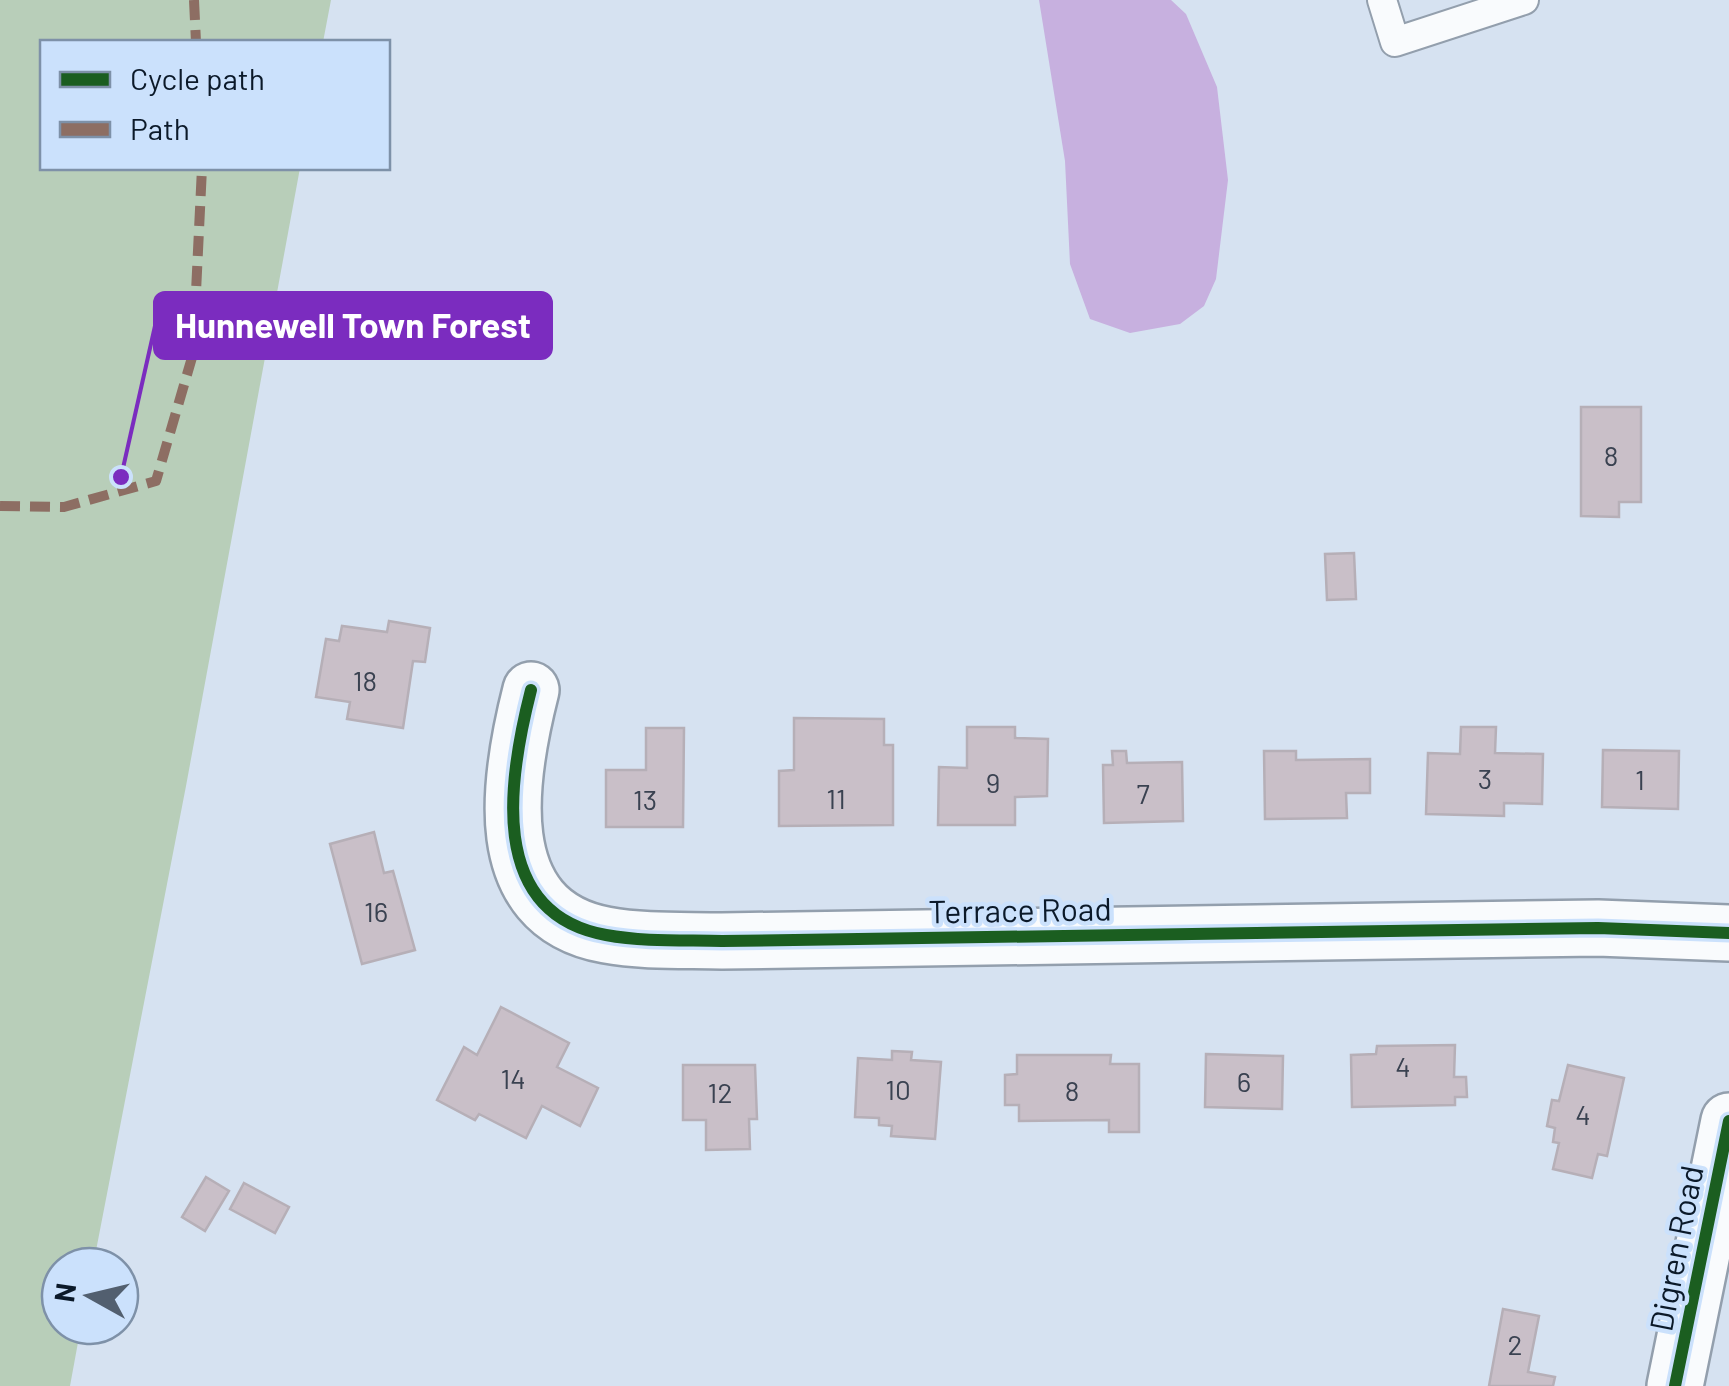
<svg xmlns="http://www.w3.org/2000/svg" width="1729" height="1386" font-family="Barlow,sans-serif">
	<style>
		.green { fill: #b8ceb9 }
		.water { fill: #c7b0df }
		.building { fill: #c9bfc8; stroke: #b6afb7; stroke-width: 2.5 }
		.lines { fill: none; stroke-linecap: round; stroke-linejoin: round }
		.service-casing { stroke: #939fad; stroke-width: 32 }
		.minor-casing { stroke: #939fad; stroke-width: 60 }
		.service { stroke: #f9fbfd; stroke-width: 28 }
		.minor { stroke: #f9fbfd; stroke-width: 55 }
		.quiet { stroke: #8d6e63; stroke-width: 10; stroke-dasharray: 20 10; stroke-linecap: butt }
		.cycleway-casing { stroke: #cbe1fc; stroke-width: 19 }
		.cycleway { stroke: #1b5e20; stroke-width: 12 }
		.labels { text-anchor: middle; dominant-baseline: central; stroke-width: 9; stroke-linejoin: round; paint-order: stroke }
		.number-label { font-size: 28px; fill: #3a4251 }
		.street-label { font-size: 32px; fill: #0b1929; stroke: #cbe1fc }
		.leader { fill: none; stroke: #7b2cbf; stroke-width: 4 }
		.callout-dot { fill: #7b2cbf; stroke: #cbe1fc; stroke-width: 4 }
		.callout { fill: #7b2cbf; stroke: #7b2cbf; stroke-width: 4 }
		.callout-label { font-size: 35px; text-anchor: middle; font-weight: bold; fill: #fff }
	</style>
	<rect width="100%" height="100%" fill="#d6e2f1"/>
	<polygon class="green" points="0,0 331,0 323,42 42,42 42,168 300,168 186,786 93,1266 60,1266 60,1326 81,1326 70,1386 0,1386"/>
	<polygon class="water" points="1039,0 1171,0 1186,14 1217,87 1228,180 1216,279 1204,306 1180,324 1130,333 1090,319 1070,264 1065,161"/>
	<g class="building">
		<polygon points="1581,407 1641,407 1641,502 1619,502 1619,517 1581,516"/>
		<polygon points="1354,553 1356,599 1327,600 1325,554"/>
		<polygon points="389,621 430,628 425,662 413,661 403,728 347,719 350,702 316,697 326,639 339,641 342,626 387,632"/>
		<polygon points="794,718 884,719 884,745 893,745 893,825 779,826 779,771 794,770"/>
		<polygon points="967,727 1015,727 1015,738 1048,739 1047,796 1015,797 1015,825 938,825 939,767 967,768"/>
		<polygon points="1461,727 1496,727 1495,753 1543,754 1542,804 1504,803 1504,816 1426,814 1428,753 1460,754"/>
		<polygon points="646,728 684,728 683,827 606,827 606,770 646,770"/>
		<polygon points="1603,750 1679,751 1678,809 1602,807"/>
		<polygon points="1112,751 1126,751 1127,763 1182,762 1183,821 1104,823 1103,765 1113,765"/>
		<polygon points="1264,751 1296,751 1296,760 1370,759 1370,793 1346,793 1347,818 1265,819"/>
		<polygon points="374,832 384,873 393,871 415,950 362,964 330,844"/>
		<polygon points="501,1007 569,1043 557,1067 598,1088 580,1126 542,1106 526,1138 479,1114 475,1120 437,1100 464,1047 477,1055"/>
		<polygon points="1455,1045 1454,1077 1466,1077 1467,1097 1455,1097 1455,1105 1352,1107 1351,1055 1376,1054 1377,1046"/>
		<polygon points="892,1051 912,1052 911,1060 941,1062 935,1139 891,1136 892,1126 879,1125 879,1118 855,1117 858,1058 892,1060"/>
		<polygon points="1206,1054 1283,1056 1282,1109 1205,1107"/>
		<polygon points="1017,1055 1111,1055 1110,1064 1139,1064 1139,1132 1109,1132 1109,1120 1019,1121 1019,1105 1005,1105 1005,1075 1017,1074"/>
		<polygon points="683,1065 755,1065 757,1119 749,1119 750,1149 706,1150 706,1120 683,1120"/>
		<polygon points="1568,1065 1624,1078 1607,1156 1598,1154 1592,1178 1553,1169 1559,1143 1553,1142 1555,1128 1547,1126 1552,1100 1559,1101"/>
		<polygon points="206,1177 229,1191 205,1231 182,1217"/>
		<polygon points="244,1183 289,1207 275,1233 230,1209"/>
		<polygon points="1503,1309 1539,1316 1528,1372 1555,1377 1553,1386 1489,1386"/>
	</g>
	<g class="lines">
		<g class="service-casing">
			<polyline id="service" points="1382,0 1395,42 1524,0"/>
		</g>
		<g class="minor-casing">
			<g id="minor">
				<path d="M531 690C509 776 485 913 606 935 644 942 684 940 722 941L1598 928 1729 933"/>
				<polyline points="1675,1386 1729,1121"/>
			</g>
		</g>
		<use href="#service" class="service"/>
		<use href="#minor" class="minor"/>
		<g class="quiet">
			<polyline points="194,0 196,42"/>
			<polyline points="0,506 64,507 156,481 193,354 202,168"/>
		</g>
		<g class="cycleway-casing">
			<g id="cycleway">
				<path d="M531 690C509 776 485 913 606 935 644 942 684 940 722 941L1598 928 1729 933"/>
				<polyline points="1675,1386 1729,1121"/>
			</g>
		</g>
		<use href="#cycleway" class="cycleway"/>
	</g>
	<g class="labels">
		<g class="number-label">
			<text x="1611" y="455">8</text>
			<text x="365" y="680">18</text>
			<text x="1485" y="778">3</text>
			<text x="1640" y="779">1</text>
			<text x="993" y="782">9</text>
			<text x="1143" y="793">7</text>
			<text x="836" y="798">11</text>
			<text x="645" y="799">13</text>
			<text x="376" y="911">16</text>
			<text x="1403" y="1066">4</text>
			<text x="513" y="1078">14</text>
			<text x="1244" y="1081">6</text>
			<text x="898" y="1089">10</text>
			<text x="1072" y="1090">8</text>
			<text x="720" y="1092">12</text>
			<text x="1583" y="1114">4</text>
			<text x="1515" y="1344">2</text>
		</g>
		<g class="street-label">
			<text transform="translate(1020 909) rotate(-1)">Terrace Road</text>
			<text transform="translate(1675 1248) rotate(-79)">Digren Road</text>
		</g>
	</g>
	<path class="leader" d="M121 477L155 326"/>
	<circle class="callout-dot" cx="121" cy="477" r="10"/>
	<rect class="callout" x="155" y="293" width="396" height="65" rx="10"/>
	<g class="callout-label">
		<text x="353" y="338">Hunnewell Town Forest</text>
	</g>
	<rect x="40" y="40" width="350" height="130" fill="#cbe1fc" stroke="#7e91a8" stroke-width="2.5"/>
	<rect x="60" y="72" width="50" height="15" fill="#1b5e20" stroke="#7e91a8" stroke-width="2.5"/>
	<text x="130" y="90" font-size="30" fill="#0b1929">Cycle path</text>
	<rect x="60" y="122" width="50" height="15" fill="#8d6e63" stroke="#7e91a8" stroke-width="2.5"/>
	<text x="130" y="140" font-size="30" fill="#0b1929">Path</text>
	<g transform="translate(90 1296) rotate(278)"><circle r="48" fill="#cbe1fc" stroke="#7e91a8" stroke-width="2.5"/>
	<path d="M0-8L18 38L0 25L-18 38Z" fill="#525f6f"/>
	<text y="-15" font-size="28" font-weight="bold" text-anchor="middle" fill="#0b1929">N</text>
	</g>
</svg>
